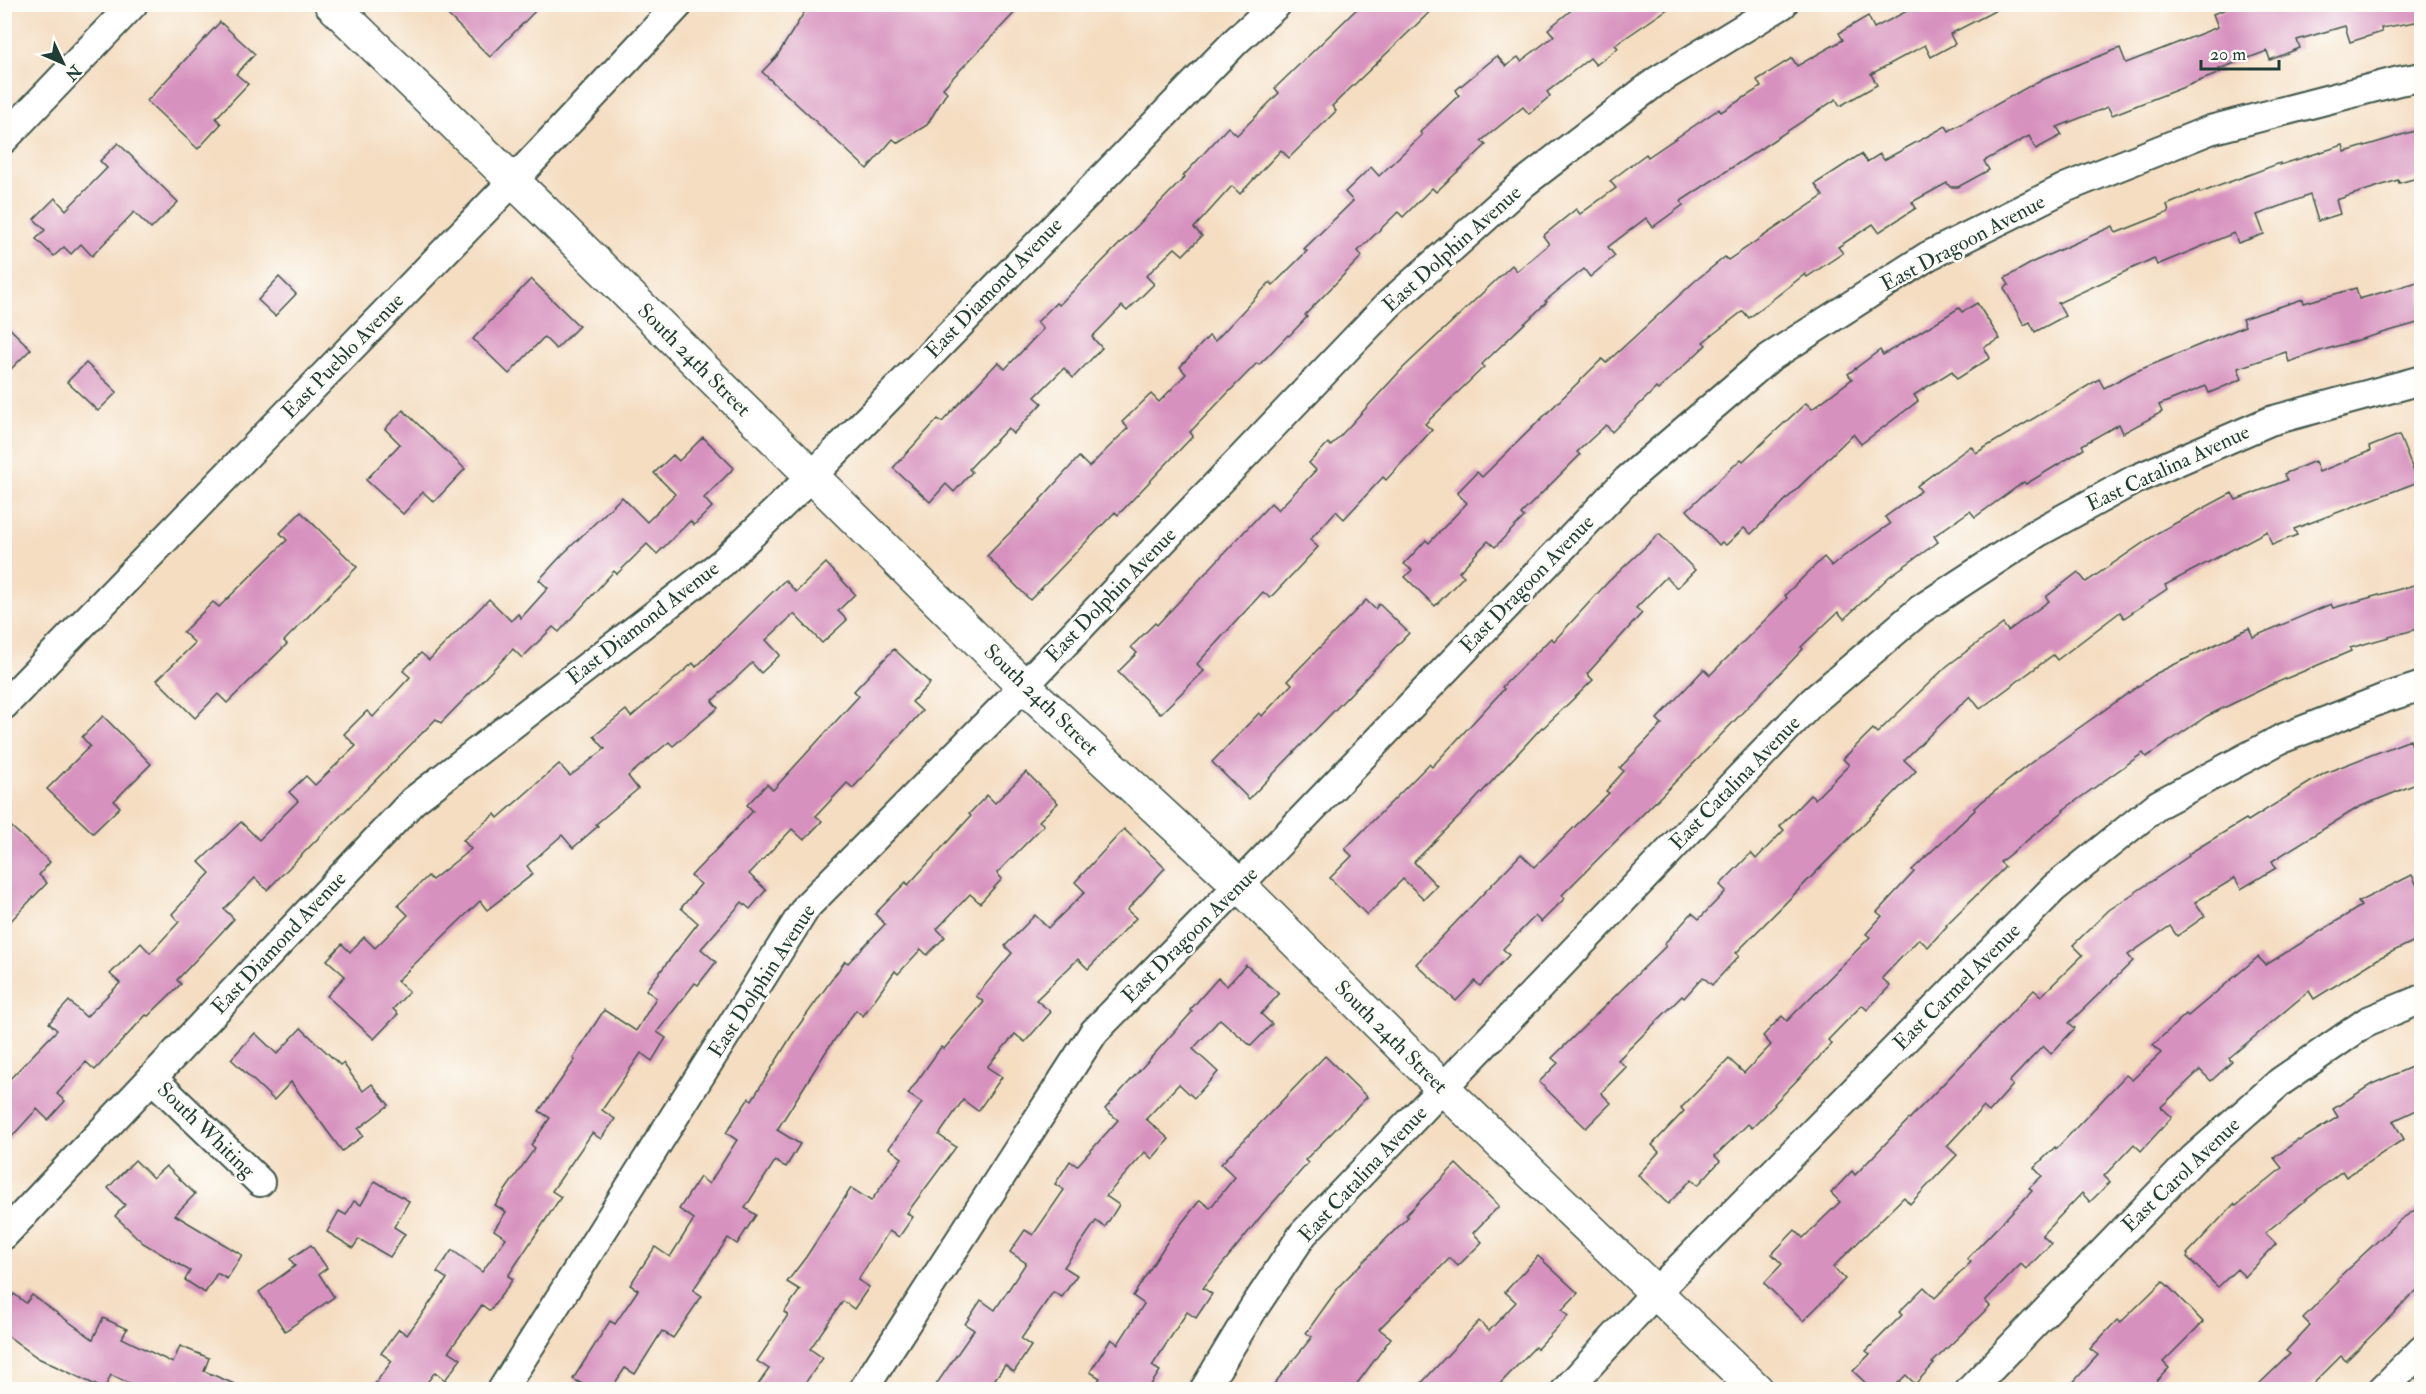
<svg xmlns="http://www.w3.org/2000/svg" width="2426" height="1394" font-family="'IM FELL Double Pica',serif">
	<style>
		.building { fill: #d791be }
		.lines { fill: none; stroke-linecap: round; stroke-linejoin: round }
		.street-casing { stroke: #3f5549; stroke-width: 32 }
		.secondary-casing { stroke: #3f5549; stroke-width: 36 }
		.street { stroke: #fff; stroke-width: 28 }
		.secondary { stroke: #fff; stroke-width: 33 }
		.labels { text-anchor: middle; dominant-baseline: central; stroke-width: 5; stroke-linejoin: round; paint-order: stroke }
		.street-label { font-size: 21px; fill: #1f3d34; stroke: #fdfcf7 }
	</style>
	<rect width="100%" height="100%" fill="#fdfcf7"/>
	<filter id="ink" filterUnits="userSpaceOnUse"><feTurbulence type="fractalNoise" baseFrequency=".0167" numOctaves="2"/><feDisplacementMap in="SourceGraphic" scale="12" xChannelSelector="R" yChannelSelector="G"/><feConvolveMatrix kernelMatrix="1 2 1 2 8 2 1 2 1" color-interpolation-filters="sRGB"/></filter>
	<filter id="wash" filterUnits="userSpaceOnUse"><feTurbulence type="fractalNoise" baseFrequency=".008" numOctaves="4" result="noise"/><feDisplacementMap in="SourceGraphic" scale="24" xChannelSelector="R" yChannelSelector="G"/><feGaussianBlur stdDeviation="1.35" result="paint"/><feColorMatrix in="noise" values="0 0 0 0 0 0 0 0 0 0 0 0 0 0 0 0 0 1.4 0 .05"/><feComposite in="paint" operator="in"/></filter>
	<g filter="url(#wash)">
		<rect width="100%" height="100%" fill="#f4ddc1"/>
		<g id="blocks">
			<g class="building">
				<polygon points="437,4 542,4 490,57"/>
				<polygon points="814,4 1023,4 943,88 947,92 927,125 898,143 893,139 867,169 762,72 777,56 805,11"/>
				<polygon points="1362,4 1438,4 1332,106 1336,111 1289,158 1281,150 1240,194 1232,186 1194,228 1202,236 1183,255 1175,248 1146,276 1154,284 1127,311 1122,306 1092,337 1102,348 1073,378 1064,368 1035,397 1042,403 1013,434 1008,428 969,469 972,472 954,492 946,484 930,502 893,468 938,419 942,422 998,362 1005,369 1043,329 1037,322 1056,303 1059,305 1097,267 1185,177 1183,176 1228,127 1237,135 1279,93 1275,88"/>
				<polygon points="1579,4 1675,4 1615,45 1618,48 1596,65 1590,58 1547,92 1550,96 1529,114 1523,107 1481,141 1486,145 1436,192 1432,188 1403,217 1398,212 1358,251 1362,256 1305,315 1307,317 1289,336 1288,335 1259,365 1257,363 1190,432 1193,436 1172,458 1118,515 1115,512 1030,600 987,556 1041,501 1040,500 1079,457 1089,467 1128,428 1122,422 1151,394 1159,402 1186,374 1180,367 1209,336 1215,341 1270,282 1273,285 1307,251 1304,249 1353,201 1345,192 1371,167 1379,176 1422,135 1420,132 1459,95 1456,90 1497,56 1506,66 1518,57 1521,61 1554,36 1548,29"/>
				<polygon points="1921,4 2008,4 1950,34 1955,44 1931,57 1925,45 1871,74 1877,85 1840,106 1836,99 1681,201 1683,205 1653,227 1646,218 1608,247 1615,256 1590,277 1584,269 1545,301 1547,302 1482,364 1484,367 1425,424 1432,430 1386,480 1383,477 1344,519 1336,511 1310,540 1318,547 1270,598 1263,592 1197,664 1204,671 1160,714 1118,672 1137,653 1131,647 1155,623 1157,625 1271,503 1278,510 1316,470 1309,463 1328,443 1331,446 1403,368 1512,265 1517,271 1549,244 1543,236 1576,209 1580,214 1616,188 1610,181 1646,154 1648,157 1719,109 1721,112 1761,87 1757,80 1792,58 1797,66 1843,40 1839,33 1868,16 1874,28"/>
				<polygon points="2239,4 2421,4 2421,21 2381,28 2382,32 2350,42 2345,26 2297,40 2300,48 2270,60 2267,51 2219,69 2220,73 2112,115 2108,107 2057,127 2062,135 2036,149 2029,136 1984,161 1989,170 1958,187 1950,187 1947,183 1912,202 1916,208 1879,232 1873,224 1838,247 1843,253 1807,277 1805,274 1749,318 1743,311 1703,342 1706,345 1658,390 1656,388 1612,432 1606,425 1577,452 1580,455 1521,514 1524,517 1495,547 1488,541 1459,572 1464,576 1435,606 1405,577 1412,570 1404,564 1426,540 1429,543 1467,503 1457,493 1477,472 1482,477 1602,359 1606,363 1695,281 1725,257 1728,260 1823,196 1815,184 1861,154 1867,162 1880,154 1884,160 1946,126 1949,131 2044,78 2120,48 2126,63 2218,27 2213,14"/>
				<polygon points="220,22 255,54 236,74 248,84 216,118 221,124 198,149 147,101"/>
				<polygon points="2421,129 2421,177 2399,183 2398,180 2336,200 2340,214 2318,221 2310,195 2257,215 2264,234 2238,243 2234,233 2157,265 2154,258 2058,303 2065,316 2035,332 2030,322 2024,325 2004,288 2009,285 2005,278 2035,261 2113,226 2116,233 2169,212 2167,205 2199,191 2200,193 2280,163 2280,165 2343,145 2345,152"/>
				<polygon points="118,143 178,202 151,229 134,212 92,256 81,244 71,254 64,247 54,256 36,239 45,230 34,219 55,198 66,210 107,168 100,161"/>
				<polygon points="279,277 296,294 275,316 258,300"/>
				<polygon points="531,279 579,326 556,349 544,337 509,374 473,339"/>
				<polygon points="2421,281 2421,322 2320,351 2289,362 2286,352 2238,368 2242,379 2209,393 2206,386 2159,405 2162,412 2123,433 2119,424 2082,445 2084,449 2026,484 2024,482 1975,517 1970,511 1934,536 1938,542 1890,576 1844,619 1838,612 1801,647 1803,649 1699,758 1562,895 1565,898 1541,922 1535,916 1503,949 1509,955 1480,986 1475,981 1456,1001 1416,964 1521,854 1534,867 1609,793 1606,791 1624,771 1620,768 1662,724 1657,719 1704,669 1710,675 1787,598 1785,595 1824,557 1832,566 1844,556 1890,524 1885,517 1921,491 1917,486 1971,446 1976,453 2099,379 2104,388 2132,373 2245,326 2242,319 2303,299 2304,303 2356,288 2359,299"/>
				<polygon points="1977,303 2000,339 1984,347 1990,358 1957,379 1952,371 1914,395 1918,401 1861,444 1853,434 1751,534 1744,528 1726,545 1722,542 1719,545 1687,510 1741,459 1743,461 1806,403 1812,409 1852,379 1848,374 1880,350 1883,355 1959,308 1962,312"/>
				<polygon points="4,323 31,349 4,376"/>
				<polygon points="86,363 117,392 98,411 67,382"/>
				<polygon points="403,410 465,469 434,502 423,492 403,514 366,480 400,444 385,429"/>
				<polygon points="2399,435 2418,482 2294,529 2297,535 2272,545 2267,531 2165,585 2167,589 2124,618 2120,612 2057,660 2053,655 1980,709 1970,696 1904,760 1916,771 1736,953 1739,956 1712,985 1703,977 1684,998 1682,996 1618,1060 1626,1067 1601,1093 1611,1103 1586,1128 1539,1082 1558,1063 1552,1058 1666,946 1664,944 1692,913 1699,919 1726,891 1720,885 1751,853 1756,859 1784,830 1780,826 1810,795 1815,799 1849,765 1843,759 1873,729 1877,733 1947,666 2003,624 2008,631 2049,601 2046,597 2078,572 2086,582 2159,532 2232,493 2236,500 2287,480 2284,474 2315,461 2319,472 2370,451 2369,447"/>
				<polygon points="703,437 734,468 704,498 712,507 694,525 690,521 657,554 647,544 617,574 614,571 559,632 553,627 522,658 513,649 441,723 436,719 267,890 255,878 224,909 234,919 177,980 181,984 148,1016 146,1015 95,1070 86,1062 57,1094 65,1101 48,1120 37,1109 4,1145 4,1085 57,1030 49,1023 69,1001 86,1017 120,983 110,974 141,943 150,953 179,922 172,914 210,873 199,862 241,822 259,840 298,801 289,792 306,776 315,785 356,746 344,734 367,711 373,717 410,677 403,671 421,653 429,660 489,599 511,621 518,614 521,618 548,588 539,580 562,555 622,497 647,522 675,494 654,473 673,455 679,461"/>
				<polygon points="301,512 357,567 284,641 287,644 227,703 218,694 195,718 157,680 195,643 183,632 213,602 219,607 287,540 280,533"/>
				<polygon points="1659,534 1695,570 1677,588 1666,577 1636,608 1642,613 1587,674 1593,680 1543,728 1542,727 1460,816 1414,862 1437,886 1424,899 1403,879 1367,915 1330,878 1352,856 1345,849 1429,764 1432,767 1504,689 1502,687 1551,638 1554,641 1608,582"/>
				<polygon points="826,563 855,594 838,611 847,620 822,643 794,614 766,640 780,655 761,673 752,663 712,701 718,708 673,746 669,742 628,776 638,789 596,824 598,826 573,848 562,835 527,866 533,874 487,910 480,901 397,981 409,992 393,1009 398,1014 374,1039 327,996 345,976 327,960 342,944 350,952 364,937 375,948 408,915 398,905 428,876 432,880 471,849 463,840 495,814 498,818 559,764 570,776 605,749 594,736 626,710 631,717 693,663 696,667 785,580 796,592"/>
				<polygon points="2421,583 2421,628 2350,648 2351,651 2271,685 2207,716 2146,757 2143,753 2063,810 2064,811 2000,862 2005,867 1946,925 1947,926 1928,947 1919,939 1882,978 1890,986 1867,1010 1862,1005 1828,1040 1832,1044 1774,1104 1775,1105 1752,1128 1748,1124 1715,1156 1720,1161 1698,1185 1692,1179 1668,1204 1638,1175 1659,1152 1652,1145 1684,1111 1681,1108 1729,1059 1744,1073 1771,1045 1763,1036 1782,1016 1787,1021 1870,937 1866,934 1882,916 1877,912 1914,872 1912,870 1975,810 1974,808 2042,754 2157,673 2249,628 2253,637 2331,604 2333,608"/>
				<polygon points="1366,600 1375,609 1379,604 1409,633 1249,799 1212,762 1259,713 1262,716 1292,684 1288,680"/>
				<polygon points="894,649 930,683 912,702 922,711 853,788 847,783 816,816 822,821 804,840 792,829 749,874 766,890 750,909 742,902 701,949 716,962 698,985 695,983 657,1032 666,1038 652,1061 641,1053 602,1110 615,1119 601,1139 592,1133 552,1191 561,1197 508,1276 513,1279 490,1311 482,1305 449,1351 461,1359 445,1380 435,1372 422,1389 371,1389 392,1361 381,1353 399,1329 407,1335 447,1279 437,1272 452,1250 482,1272 506,1238 494,1230 506,1212 495,1205 535,1148 531,1145 550,1118 539,1111 575,1060 573,1058 604,1010 636,1031 656,998 646,990 698,923 681,908 701,884 691,876 753,811 747,805 767,784 773,790 859,696 854,691"/>
				<polygon points="103,716 151,764 114,801 120,807 93,833 47,789 90,746 82,737"/>
				<polygon points="2410,740 2421,772 2421,782 2359,807 2272,861 2276,868 2241,889 2235,878 2195,902 2205,916 2177,936 2170,926 2128,955 2133,961 2069,1023 2075,1028 2051,1054 2043,1046 2009,1082 2013,1085 1989,1112 1983,1107 1947,1146 1957,1155 1910,1204 1904,1197 1833,1267 1845,1279 1803,1321 1764,1283 1782,1264 1772,1254 1795,1230 1803,1238 1840,1202 1831,1193 1852,1171 1855,1175 2034,990 2041,996 2083,955 2073,945 2109,910 2189,856 2188,854 2246,819 2248,821 2325,773"/>
				<polygon points="1026,772 1058,803 1039,821 1044,825 997,873 1002,879 980,903 970,894 937,929 945,937 927,955 921,949 898,974 895,971 863,1016 856,1010 827,1050 777,1130 800,1144 786,1167 775,1161 745,1208 756,1215 737,1244 728,1238 693,1290 702,1296 673,1338 662,1331 635,1374 625,1368 611,1389 591,1389 573,1379 610,1321 615,1324 638,1290 630,1285 655,1247 670,1257 694,1219 679,1209 700,1177 709,1184 737,1140 726,1133 749,1098 752,1100 792,1035 845,961 848,963 885,924 875,914 906,882 908,885 971,816 969,814 987,795 995,803"/>
				<polygon points="4,820 50,862 39,875 47,883 4,928"/>
				<polygon points="1124,829 1165,868 1127,910 1136,918 1088,969 1078,959 1036,1000 1051,1012 1025,1042 1015,1034 987,1067 1002,1077 978,1111 963,1100 939,1135 956,1147 907,1213 913,1217 899,1237 889,1231 858,1280 869,1287 854,1309 843,1301 810,1349 823,1358 801,1389 755,1389 769,1369 757,1361 788,1315 784,1312 800,1290 787,1282 806,1257 851,1188 871,1201 902,1158 889,1148 922,1103 908,1094 941,1047 944,1049 984,1002 976,996 1012,953 1005,946 1035,915 1048,928 1085,892 1075,882"/>
				<polygon points="2412,875 2421,894 2421,938 2381,957 2314,999 2309,991 2229,1058 2232,1062 2211,1081 2200,1070 2161,1107 2172,1117 2141,1151 2134,1144 2104,1176 2110,1182 2090,1202 2082,1193 2042,1235 2051,1244 2026,1269 2021,1264 1985,1301 1990,1306 1932,1363 1934,1364 1915,1384 1906,1375 1892,1389 1872,1389 1853,1371 1870,1354 1866,1351 1902,1315 1899,1312 1924,1287 1935,1298 1971,1262 1967,1259 2032,1191 2029,1188 2042,1176 2034,1168 2055,1147 2056,1149 2126,1075 2132,1080 2161,1053 2153,1045 2186,1014 2188,1016 2258,957 2266,965 2361,906 2358,902"/>
				<polygon points="1246,965 1279,994 1261,1014 1272,1024 1251,1046 1220,1019 1193,1049 1218,1072 1194,1098 1179,1084 1146,1119 1169,1139 1152,1159 1145,1152 1106,1196 1119,1205 1105,1227 1096,1221 1064,1267 1077,1275 1062,1297 1053,1292 1021,1339 1031,1346 1014,1372 1005,1365 988,1389 933,1389 974,1330 965,1324 981,1300 995,1310 1026,1263 1010,1252 1025,1230 1033,1235 1064,1190 1055,1184 1070,1161 1077,1166 1118,1120 1105,1109 1192,1012 1190,1010 1218,978 1227,986"/>
				<polygon points="301,1028 340,1065 343,1063 363,1091 372,1084 389,1105 358,1129 363,1136 342,1151 291,1082 274,1100 231,1059 255,1033 277,1054"/>
				<polygon points="1325,1056 1367,1097 1305,1160 1308,1163 1262,1215 1203,1288 1212,1294 1196,1318 1187,1312 1152,1366 1160,1371 1148,1389 1093,1389 1100,1378 1090,1372 1111,1339 1118,1344 1144,1304 1133,1296 1169,1239 1200,1200 1210,1208 1235,1177 1221,1164"/>
				<polygon points="2421,1063 2421,1108 2393,1121 2404,1139 2346,1177 2342,1171 2265,1233 2276,1244 2245,1277 2237,1269 2218,1287 2187,1257 2188,1255 2187,1254 2234,1204 2236,1206 2282,1168 2274,1158 2298,1140 2299,1141 2338,1117 2333,1109 2372,1084"/>
				<polygon points="135,1160 153,1178 166,1166 195,1194 175,1215 242,1255 227,1279 217,1273 205,1293 185,1280 190,1271 143,1243 115,1216 125,1205 108,1188"/>
				<polygon points="1456,1164 1499,1206 1473,1233 1482,1242 1458,1266 1450,1258 1379,1329 1391,1338 1353,1389 1270,1389 1312,1337 1306,1333 1341,1284 1408,1217 1406,1215"/>
				<polygon points="375,1181 409,1201 394,1227 405,1234 390,1257 359,1239 353,1248 327,1232 339,1211 346,1215 354,1201 361,1205"/>
				<polygon points="2421,1206 2421,1286 2346,1361 2341,1356 2308,1389 2254,1389 2290,1354 2286,1351 2310,1325 2303,1318 2339,1281 2337,1279 2400,1220"/>
				<polygon points="311,1245 327,1268 319,1274 334,1297 285,1331 259,1292 295,1266 290,1259"/>
				<polygon points="1538,1256 1578,1293 1562,1310 1568,1316 1537,1349 1535,1347 1495,1389 1416,1389 1479,1321 1489,1331 1516,1302 1505,1292"/>
				<polygon points="2163,1281 2203,1322 2163,1362 2169,1368 2149,1389 2067,1389 2098,1355 2090,1349 2117,1320 2120,1323"/>
				<polygon points="14,1294 26,1303 32,1295 93,1339 103,1318 127,1329 122,1338 173,1363 180,1346 209,1358 204,1371 246,1389 142,1389 111,1375 104,1389 38,1358 4,1333 4,1307"/>
			</g>
		</g>
	</g>
	<g filter="url(#ink)">
		<use href="#blocks" fill-opacity="0" stroke="#3f5549" stroke-width="1.5"/>
		<g class="lines">
			<g class="street-casing">
				<g id="street">
					<polyline points="4,139 133,4"/>
					<polyline points="4,705 513,181 679,4"/>
					<polyline points="152,1078 260,1182"/>
					<polyline points="4,1235 413,801 722,563 812,476 1237,40 1277,4"/>
					<polyline points="502,1390 807,906 1024,686 1389,304 1524,183 1657,81 1783,4"/>
					<polyline points="863,1390 1094,1032 1239,885 1627,480 1769,358 1928,256 2067,187 2210,130 2399,81 2422,77"/>
					<polyline points="1204,1390 1253,1309 1303,1234 1812,702 1921,609 2037,533 2134,480 2270,421 2422,380"/>
					<polyline points="1566,1390 1655,1293 2054,888 2159,804 2281,739 2385,698 2422,686"/>
					<polyline points="1970,1390 2193,1159 2280,1082 2368,1021 2422,999"/>
					<polyline points="2382,1390 2422,1350"/>
				</g>
			</g>
			<g class="secondary-casing">
				<polyline id="secondary" points="331,4 541,208 1024,686 1239,885 1443,1088 1757,1390"/>
			</g>
			<use href="#street" class="street"/>
			<use href="#secondary" class="secondary"/>
		</g>
	</g>
	<g class="labels">
		<g class="street-label">
			<text transform="translate(1963 243) rotate(-28)">East Dragoon Avenue</text>
			<text transform="translate(1452 249) rotate(-42)">East Dolphin Avenue</text>
			<text transform="translate(994 288) rotate(-46)">East Diamond Avenue</text>
			<text transform="translate(343 356) rotate(-46)">East Pueblo Avenue</text>
			<text transform="translate(694 360) rotate(45)">South 24th Street</text>
			<text transform="translate(2168 468) rotate(-25)">East Catalina Avenue</text>
			<text transform="translate(1527 584) rotate(-46)">East Dragoon Avenue</text>
			<text transform="translate(1111 595) rotate(-46)">East Dolphin Avenue</text>
			<text transform="translate(643 623) rotate(-38)">East Diamond Avenue</text>
			<text transform="translate(1041 700) rotate(44)">South 24th Street</text>
			<text transform="translate(1735 783) rotate(-46)">East Catalina Avenue</text>
			<text transform="translate(1190 935) rotate(-45)">East Dragoon Avenue</text>
			<text transform="translate(279 943) rotate(-47)">East Diamond Avenue</text>
			<text transform="translate(762 981) rotate(-57)">East Dolphin Avenue</text>
			<text transform="translate(1957 987) rotate(-45)">East Carmel Avenue</text>
			<text transform="translate(1391 1037) rotate(45)">South 24th Street</text>
			<text transform="translate(206 1130) rotate(44)">South Whiting</text>
			<text transform="translate(1363 1174) rotate(-47)">East Catalina Avenue</text>
			<text transform="translate(2181 1175) rotate(-44)">East Carol Avenue</text>
		</g>
	</g>
	<rect width="2426" height="1394" fill="none" stroke="#fdfcf7" stroke-width="24"/>
	<g transform="translate(63 63) rotate(134)" stroke="#fdfcf7" stroke-width="4.5" paint-order="stroke">
	<path d="M0-4.5L10 22L0 15L-10 22Z" fill="#1f3d34"/>
	<text y="-9" font-size="16" font-weight="bold" text-anchor="middle" fill="#1f3d34">N</text>
	</g>
	<path d="M2201 60v9h78v-9" fill="none" stroke="#1f3d34" stroke-width="3"/>
	<text x="2210" y="60" font-size="18" fill="#1f3d34" stroke="#fdfcf7" stroke-width="4.5" paint-order="stroke">20 m</text>
</svg>
